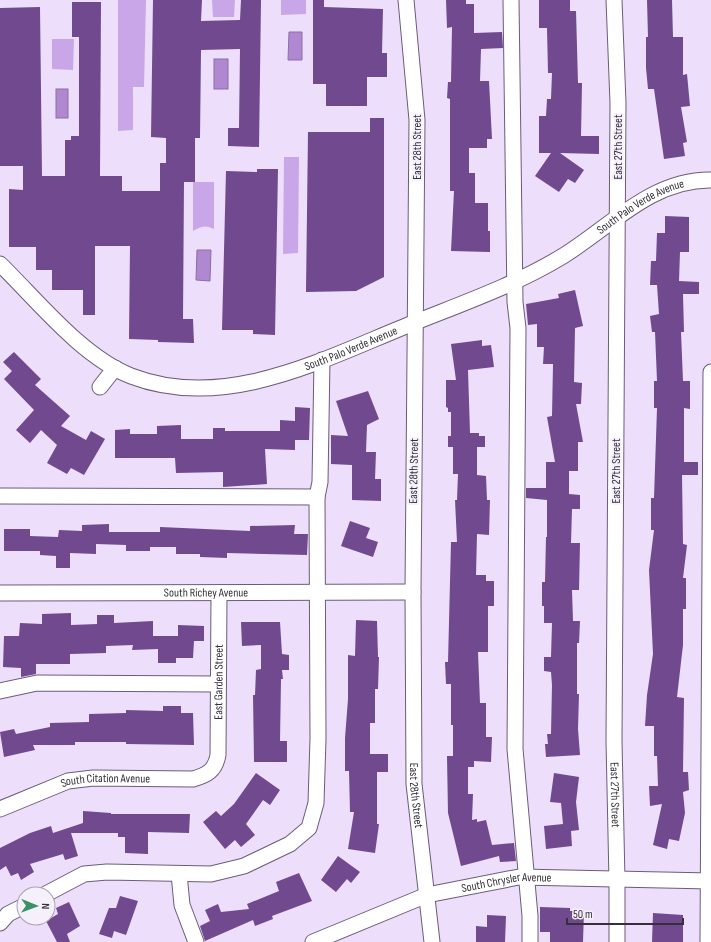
<svg xmlns="http://www.w3.org/2000/svg" width="711" height="942" font-family="'Sofia Sans Condensed',sans-serif">
	<style>
		.green { fill: #c9a6e8 }
		.water { fill: #b088d1; stroke: #8b6ea4 }
		.building { fill: #70498e }
		.lines { fill: none; stroke-linecap: round; stroke-linejoin: round }
		.minor-casing { stroke: #6b5d77; stroke-width: 17 }
		.minor { stroke: #fff; stroke-width: 15 }
		.labels { text-anchor: middle; dominant-baseline: central; stroke-width: 4; stroke-linejoin: round; paint-order: stroke }
		.street-label { font-size: 12px; fill: #36303b; stroke: #f6f0fc }
	</style>
	<rect width="100%" height="100%" fill="#eddefc"/>
	<g class="green">
		<polygon points="118,0 146,0 144,87 133,87 133,130 118,131"/>
		<polygon points="212,0 235,0 234,17 213,17"/>
		<polygon points="281,0 306,0 306,14 281,15"/>
		<polygon points="52,39 74,39 73,70 52,69"/>
		<polygon points="284,157 299,157 298,253 283,254"/>
		<path d="M193 182H214V229C205 225 202 226 193 231Z"/>
	</g>
	<g class="water">
		<polygon points="289,32 302,32 302,60 288,60"/>
		<rect x="214" y="59" width="14" height="30"/>
		<rect x="56" y="89" width="12" height="29"/>
		<polygon points="197,250 211,250 210,281 196,280"/>
	</g>
	<g class="building">
		<polygon points="153,0 202,0 201,21 240,20 241,0 261,0 259,147 228,146 228,128 239,128 240,49 201,50 200,138 195,138 195,182 184,182 183,319 193,319 194,343 158,342 158,340 129,339 130,246 95,246 95,315 83,315 83,290 52,290 52,270 36,270 36,247 9,247 9,189 23,190 23,166 0,166 0,8 40,7 42,176 65,176 65,140 71,140 71,136 79,136 79,37 72,37 72,2 101,2 100,176 122,176 122,191 160,191 160,163 166,163 166,138 151,137"/>
		<polygon points="313,0 324,0 324,7 383,9 382,53 387,53 387,77 367,77 367,106 326,106 326,84 313,84"/>
		<polygon points="446,0 466,0 466,4 474,4 474,33 502,32 503,48 481,49 480,81 489,81 492,139 487,139 487,148 469,148 469,173 475,173 475,203 488,203 488,231 490,231 490,252 451,251 454,191 450,191 450,99 447,98 448,82 451,82 452,27 447,28"/>
		<polygon points="539,0 570,0 570,11 576,11 578,83 582,83 581,136 599,136 599,154 560,153 584,170 575,183 568,179 559,192 535,176 551,153 539,153 539,116 546,116 547,99 551,99 552,73 548,73 547,28 539,28"/>
		<polygon points="647,0 672,0 673,37 683,37 683,75 687,74 690,106 681,107 687,142 683,143 685,156 664,159 654,89 648,89 646,68 646,37 648,37"/>
		<polygon points="370,118 384,118 384,277 356,291 306,292 308,132 370,132"/>
		<polygon points="257,169 278,169 275,335 253,334 253,330 222,330 226,171 257,172"/>
		<polygon points="665,216 689,217 689,252 680,252 679,281 699,282 699,294 683,294 684,332 681,332 683,381 690,381 690,409 684,408 684,462 698,462 698,475 682,475 683,544 687,545 683,578 686,578 686,609 683,609 683,645 677,697 684,698 683,772 688,772 689,790 683,792 685,813 679,841 669,839 667,849 653,845 662,804 650,806 649,786 658,786 657,756 654,756 654,726 645,726 647,695 653,654 649,570 654,530 651,530 651,498 654,498 657,408 654,408 654,381 657,381 655,332 652,332 650,316 659,314 657,285 650,285 651,261 656,261 657,233 665,233"/>
		<polygon points="575,290 583,326 575,328 574,382 582,383 581,404 576,404 583,442 578,442 578,471 569,471 569,494 580,495 580,509 572,509 571,543 580,543 579,590 572,590 573,621 580,621 579,643 577,643 577,694 579,694 578,729 580,755 546,757 545,744 548,744 547,734 551,734 552,685 551,672 544,671 544,657 551,657 552,623 544,623 544,606 542,606 542,582 545,582 546,537 547,537 547,500 526,498 526,488 546,488 546,462 555,462 547,417 552,416 553,364 543,364 544,347 537,347 537,324 528,325 526,304 559,298 558,294"/>
		<polygon points="482,340 482,346 491,345 494,367 468,370 470,433 479,433 479,436 485,436 485,447 477,447 477,475 486,476 487,500 490,500 489,535 477,534 476,575 486,575 486,581 494,581 494,606 488,606 488,652 478,652 480,703 486,703 486,737 492,737 491,762 474,761 474,767 468,767 468,794 473,794 472,820 477,819 477,822 486,820 492,845 514,843 516,861 500,862 499,856 461,866 448,813 447,756 453,756 453,725 451,725 451,684 446,684 445,662 448,662 451,542 457,542 455,500 457,500 458,474 453,474 453,447 448,447 448,436 451,436 451,412 448,412 448,408 446,407 446,380 456,380 451,344"/>
		<polygon points="14,352 41,379 35,385 70,416 61,426 86,440 91,431 105,439 84,475 71,468 67,474 47,463 57,445 41,430 30,443 16,430 34,410 4,379 12,371 3,362"/>
		<polygon points="368,391 379,419 367,425 366,452 376,452 375,479 381,479 381,501 352,500 352,465 331,464 331,435 348,436 336,401"/>
		<polygon points="295,407 310,408 309,440 295,440 295,450 265,449 267,484 223,487 223,472 176,473 175,458 115,458 115,430 130,429 130,434 157,434 157,426 181,425 181,439 213,439 213,428 225,428 225,431 280,431 280,420 295,421"/>
		<polygon points="350,521 370,528 366,538 378,542 373,557 341,546"/>
		<polygon points="109,524 109,532 160,532 160,527 250,531 250,526 295,525 294,534 308,534 307,555 227,553 227,558 200,557 200,554 176,554 176,547 150,547 150,551 126,551 126,545 96,544 96,554 70,553 70,568 56,568 56,556 40,555 40,551 4,551 4,529 30,529 30,536 58,537 59,530 82,531 82,525"/>
		<polygon points="71,613 71,625 97,624 97,615 114,615 114,623 153,621 153,636 178,636 178,625 204,626 204,641 194,641 193,658 176,658 176,663 158,663 158,649 132,650 133,645 106,646 106,653 70,654 70,664 36,664 36,674 21,677 21,668 3,667 4,636 19,636 20,623 42,624 42,614"/>
		<polygon points="356,620 377,621 378,657 379,657 378,689 375,689 375,723 370,723 370,754 388,754 388,772 377,772 377,824 379,824 375,853 348,849 354,812 350,812 349,771 345,771 345,738 348,699 348,655 355,656"/>
		<polygon points="241,622 280,622 282,654 289,655 289,670 282,670 283,679 281,679 280,741 287,741 287,762 254,762 253,695 255,695 256,670 261,669 261,645 242,646"/>
		<polygon points="163,706 181,706 181,713 193,713 194,745 126,744 126,742 75,742 75,745 33,745 35,750 4,757 0,732 14,729 16,734 50,727 50,723 89,722 89,714 126,713 126,710 163,711"/>
		<polygon points="256,773 280,790 270,805 263,800 246,824 255,835 241,847 235,840 225,849 203,822 216,811 221,816 234,804"/>
		<polygon points="554,773 579,777 576,802 579,830 571,831 572,846 546,849 544,826 563,824 561,803 550,802"/>
		<polygon points="83,811 111,813 111,814 190,814 189,833 148,832 148,854 125,853 125,837 118,837 118,833 71,833 78,856 65,860 63,854 30,864 34,872 21,880 18,873 11,876 6,866 0,870 0,848 30,833 51,826 53,833 83,823"/>
		<polygon points="338,856 360,872 351,883 347,879 336,892 321,880"/>
		<polygon points="299,873 312,901 272,916 273,919 255,926 253,920 205,941 200,926 210,921 205,910 218,904 221,912 249,909 247,904 279,891 276,882"/>
		<polygon points="120,896 138,901 126,935 114,931 112,938 99,934 109,908 116,908"/>
		<polygon points="69,902 80,926 67,934 70,942 57,942 46,921 58,914 56,908"/>
		<polygon points="540,907 570,908 570,911 584,911 583,942 550,942 550,932 540,932"/>
		<polygon points="653,913 683,915 683,942 652,942"/>
		<polygon points="487,915 506,916 505,942 476,942 476,926 487,927"/>
	</g>
	<g class="lines">
		<g class="minor-casing">
			<g id="minor">
				<path id="s1" d="M406 0 417 120 413 592 414 784 432 942"/>
				<polyline points="511,0 515,302 518,328 515,749 530,916 530,942"/>
				<path id="s2" d="M614 0 618 103 614 741 617 881V942"/>
				<path id="s3" d="M0 264C37 300 82 357 131 376 227 413 327 357 416 322 466 302 517 284 563 256 610 227 652 179 711 180"/>
				<polyline points="100,387 115,368"/>
				<polyline points="0,496 317,497 318,739 316,803 309,828 290,844 244,866 211,874 107,872 84,874 46,894"/>
				<polyline points="317,497 320,482 322,360"/>
				<path id="s4" d="M0 593 413 592"/>
				<polyline points="0,691 37,683 218,684"/>
				<path id="s5" d="M0 809 68 781 93 778 193 779C207 775 215 771 218 755L219 593"/>
				<polyline points="179,874 182,905 196,942"/>
				<polyline points="0,923 8,914 24,906"/>
				<path id="s6" d="M313 942 427 895 519 877 711 881"/>
				<polyline points="708,942 711,372"/>
			</g>
		</g>
		<use href="#minor" class="minor"/>
	</g>
	<g class="labels">
		<g class="street-label">
			<text transform="translate(417 147) rotate(-90)">East 28th Street</text>
			<text transform="translate(618 147) rotate(-90)">East 27th Street</text>
			<text stroke="none"><textPath href="#s3" startOffset="725">South Palo Verde Avenue</textPath></text>
			<text stroke="none"><textPath href="#s3" startOffset="401">South Palo Verde Avenue</textPath></text>
			<text transform="translate(414 471) rotate(-89)">East 28th Street</text>
			<text transform="translate(616 471) rotate(-90)">East 27th Street</text>
			<text stroke="none"><textPath href="#s4" startOffset="206">South Richey Avenue</textPath></text>
			<text stroke="none"><textPath href="#s5" startOffset="309">East Garden Street</textPath></text>
			<text stroke="none"><textPath href="#s5" startOffset="111">South Citation Avenue</textPath></text>
			<text stroke="none"><textPath href="#s1" startOffset="796">East 28th Street</textPath></text>
			<text stroke="none"><textPath href="#s2" startOffset="795">East 27th Street</textPath></text>
			<text stroke="none"><textPath href="#s6" startOffset="204">South Chrysler Avenue</textPath></text>
		</g>
	</g>
	<g transform="translate(36 906) rotate(91)"><circle r="19" fill="#f6f0fc" stroke="#a9a3af"/>
	<path d="M0-3L7 15L0 10L-7 15Z" fill="#3a9165"/>
	<text y="-6" font-size="11" font-weight="bold" text-anchor="middle" fill="#36303b">N</text>
	</g>
	<path d="M567 918v6h116v-6" fill="none" stroke="#36303b" stroke-width="2"/>
	<text x="573" y="918" font-size="12" fill="#36303b" stroke="#f6f0fc" stroke-width="3" paint-order="stroke">50 m</text>
</svg>
